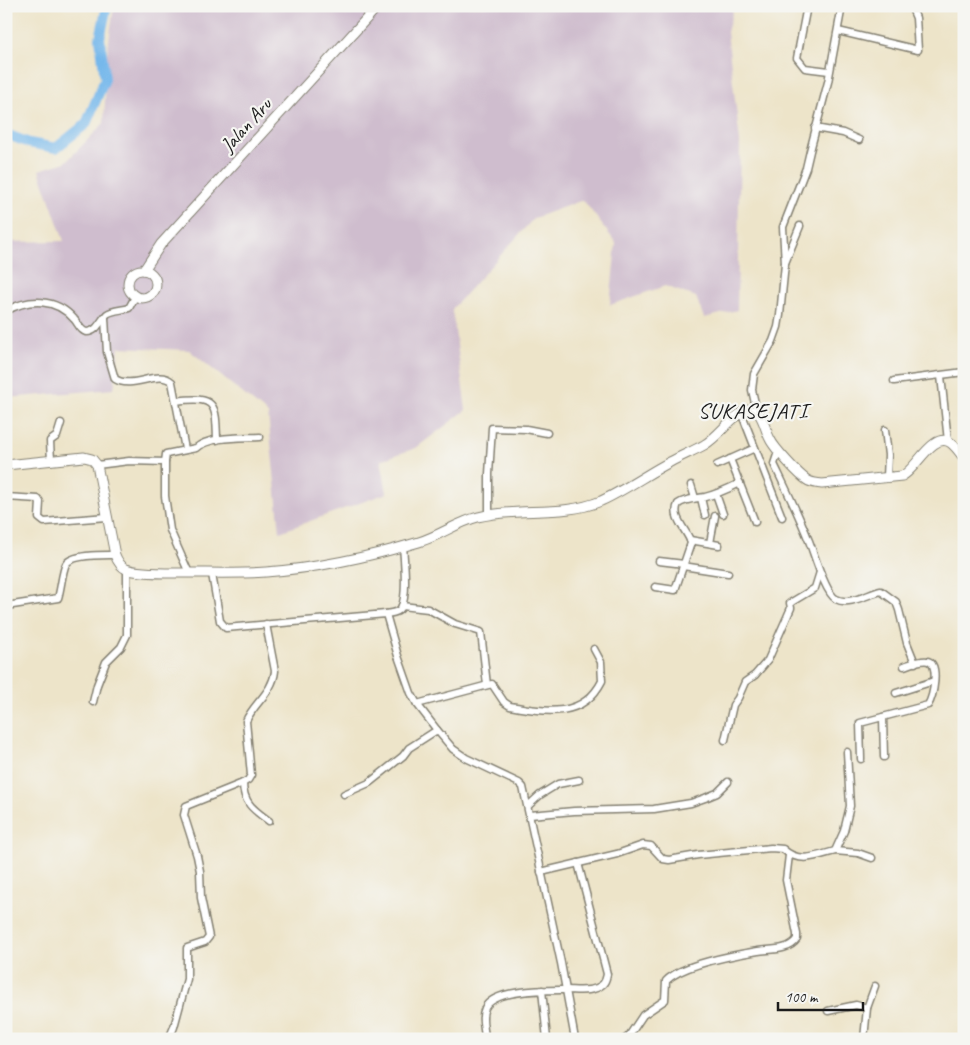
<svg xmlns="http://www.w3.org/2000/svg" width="970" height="1045" font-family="Caveat,sans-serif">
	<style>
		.industrial { fill: #cfbdce }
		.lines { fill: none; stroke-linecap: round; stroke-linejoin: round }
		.river { stroke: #76b8eb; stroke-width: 10 }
		.minor-casing { stroke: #848072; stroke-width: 9 }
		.tertiary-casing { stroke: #848072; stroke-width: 11 }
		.minor { stroke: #fff; stroke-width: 6 }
		.tertiary { stroke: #fff; stroke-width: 9 }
		.labels { text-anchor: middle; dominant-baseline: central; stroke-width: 4.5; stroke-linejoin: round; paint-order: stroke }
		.street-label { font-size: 20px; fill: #1c1c1c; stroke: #f6f6f2 }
		.quarter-label { font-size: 22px; letter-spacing: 1px; fill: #1c1c1c; stroke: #f6f6f2 }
	</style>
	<rect width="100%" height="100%" fill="#f6f6f2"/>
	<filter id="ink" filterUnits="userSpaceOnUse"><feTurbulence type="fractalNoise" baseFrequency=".02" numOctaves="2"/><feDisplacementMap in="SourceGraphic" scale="10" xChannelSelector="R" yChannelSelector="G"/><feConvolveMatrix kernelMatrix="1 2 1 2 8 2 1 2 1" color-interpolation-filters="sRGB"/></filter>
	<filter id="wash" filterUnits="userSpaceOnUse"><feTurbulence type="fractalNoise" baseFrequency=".0096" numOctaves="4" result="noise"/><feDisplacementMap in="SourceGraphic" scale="20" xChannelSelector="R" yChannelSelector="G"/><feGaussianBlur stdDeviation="1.12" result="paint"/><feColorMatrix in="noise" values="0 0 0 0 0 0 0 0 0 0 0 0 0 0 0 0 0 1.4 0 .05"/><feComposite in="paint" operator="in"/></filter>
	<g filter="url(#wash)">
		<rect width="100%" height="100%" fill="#ede4c9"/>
		<polygon class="industrial" points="114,6 734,6 727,32 740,142 737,310 704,318 696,297 665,286 610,305 616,243 583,200 534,218 452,309 466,410 416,448 381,460 387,493 280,532 268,414 189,350 119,347 114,389 6,398 6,242 64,241 39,170 66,162 104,123 107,55"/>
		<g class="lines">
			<polyline class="river" points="6,134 29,143 56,148 86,124 105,79 100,38 107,6"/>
		</g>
	</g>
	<g filter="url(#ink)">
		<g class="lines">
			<g class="minor-casing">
				<g id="minor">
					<polyline points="807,6 797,58 805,68 829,71"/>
					<polyline points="838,31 918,50 916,18 911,6"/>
					<polyline points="815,128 843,133 859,140"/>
					<polyline points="785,263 800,226"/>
					<path d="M6 311C29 298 56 298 74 319 78 323 81 332 87 332 97 332 101 320 107 314 112 310 123 310 129 308L135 297"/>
					<path d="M105 318 107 352 115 379C133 390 158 369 172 382L185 449"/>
					<polyline points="941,376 948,441"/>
					<polyline points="894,381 964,372"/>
					<path d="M176 401C216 396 216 403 217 440"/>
					<polyline points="741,412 782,517"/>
					<polyline points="757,412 752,390 754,374 773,341 778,327 780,315 785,264 783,227 806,168 810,151 828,82 842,6"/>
					<polyline points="885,430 888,455 887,477"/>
					<path d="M778 452 774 464C786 489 799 515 809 541 814 553 825 593 836 599 849 606 868 594 881 591L896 602 899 610 907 643 915 663"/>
					<polyline points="730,459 755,522"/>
					<polyline points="51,461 50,441 57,436 61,423"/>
					<polyline points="165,462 165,496 170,530 189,573"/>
					<path d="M97 465 129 461 165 462 166 454 196 448C209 436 242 438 260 437"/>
					<polyline points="717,465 755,448"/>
					<polyline points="691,485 695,498"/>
					<polyline points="716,494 723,514"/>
					<polyline points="6,497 38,499 40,502 39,518 44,522 107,517"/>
					<polyline points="701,498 705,515"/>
					<polyline points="489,515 489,474 492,428 526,429 547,433"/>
					<polyline points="690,540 719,545"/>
					<polyline points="710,543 715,516"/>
					<path d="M403 546C404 560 408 596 401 608 398 613 391 613 386 614L398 656 411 693 417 704 437 730 453 749 466 758 519 783 523 787 561 963 575 1039"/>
					<polyline points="659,561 684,564"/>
					<polyline points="683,566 728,573"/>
					<polyline points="212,574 220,621 226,628 386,614"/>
					<path d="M655 587 675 590 691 543C688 531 671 518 678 504 687 498 696 499 705 497 717 494 728 489 740 483"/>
					<path d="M6 606 58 598C61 589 62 572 66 564 72 554 104 555 115 555"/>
					<polyline points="402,606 428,609 455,624 481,632 487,685"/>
					<polyline points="896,693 934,681"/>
					<polyline points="93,702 97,685 106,662 121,647 127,635 127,569"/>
					<path d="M417 704 492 684 504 702 510 706C545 712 583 719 602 681L601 662 594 649"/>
					<polyline points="883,717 884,757"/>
					<polyline points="725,740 733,705 738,698 745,682 755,675 768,660 791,608 790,603 815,588 820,572"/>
					<path d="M861 759 860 723 928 705C933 697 940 665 928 661 922 659 910 664 904 666"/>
					<path d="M243 783C243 803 254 810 269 821"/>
					<polyline points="344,794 369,783 403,756 409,748 437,730"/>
					<polyline points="528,806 540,795 558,784 579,780"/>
					<polyline points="530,815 574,811 654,809 691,803 705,798 717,793 728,782"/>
					<polyline points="835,851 858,853 872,858"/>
					<path d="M541 872 617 854 643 845 651 846 663 859 669 860 698 855 771 848 783 849C798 864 817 856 835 851L844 831 850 806 847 752"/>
					<polyline points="542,990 547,1039"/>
					<polyline points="828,1011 856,1005 867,1008"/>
					<path d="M169 1039 174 1027 187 979V948L205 942 209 937 201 898 200 871 197 856 184 815 186 806 243 783 248 780 251 775 246 721C254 703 273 692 275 671L266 624"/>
					<path d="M485 1039C485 1029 480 1018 485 1008 494 989 546 990 565 990 577 990 593 993 603 984 606 981 606 978 607 974L578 863"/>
					<path d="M625 1039 629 1036 643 1015 665 1000 666 981C682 964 734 955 758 951 771 949 789 951 797 939V934L786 880 789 855"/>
					<polyline points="864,1039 867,1008 875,986"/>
				</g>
			</g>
			<g class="tertiary-casing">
				<g id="tertiary">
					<circle cx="142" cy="284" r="14"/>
					<polyline points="144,270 161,244 378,6"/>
					<path d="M6 465 84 457 92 459 97 465 115 555C117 560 120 566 126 569 139 574 172 573 187 573 213 573 240 574 266 572 318 568 369 557 419 542 439 536 458 522 478 517 518 507 563 517 601 501 625 490 647 474 670 462 681 456 693 451 704 445 721 435 730 416 748 410 752 411 756 411 759 414 764 420 766 432 770 439 774 448 799 475 807 480 811 483 816 483 822 484L902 476C916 470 933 430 951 443 956 447 960 453 964 458"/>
				</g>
			</g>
			<use href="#minor" class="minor"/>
			<use href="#tertiary" class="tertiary"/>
		</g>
	</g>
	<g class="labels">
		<g class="street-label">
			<text transform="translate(246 125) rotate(-48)">Jalan Aru</text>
		</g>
		<g class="quarter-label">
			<text x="753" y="411">SUKASEJATI</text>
		</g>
	</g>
	<rect width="970" height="1045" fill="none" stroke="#f6f6f2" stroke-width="25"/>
	<path d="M778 1002v8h85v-8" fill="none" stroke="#1c1c1c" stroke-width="2.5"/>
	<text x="785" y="1002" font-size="15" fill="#1c1c1c" stroke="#f6f6f2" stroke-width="4" paint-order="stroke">100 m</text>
</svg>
